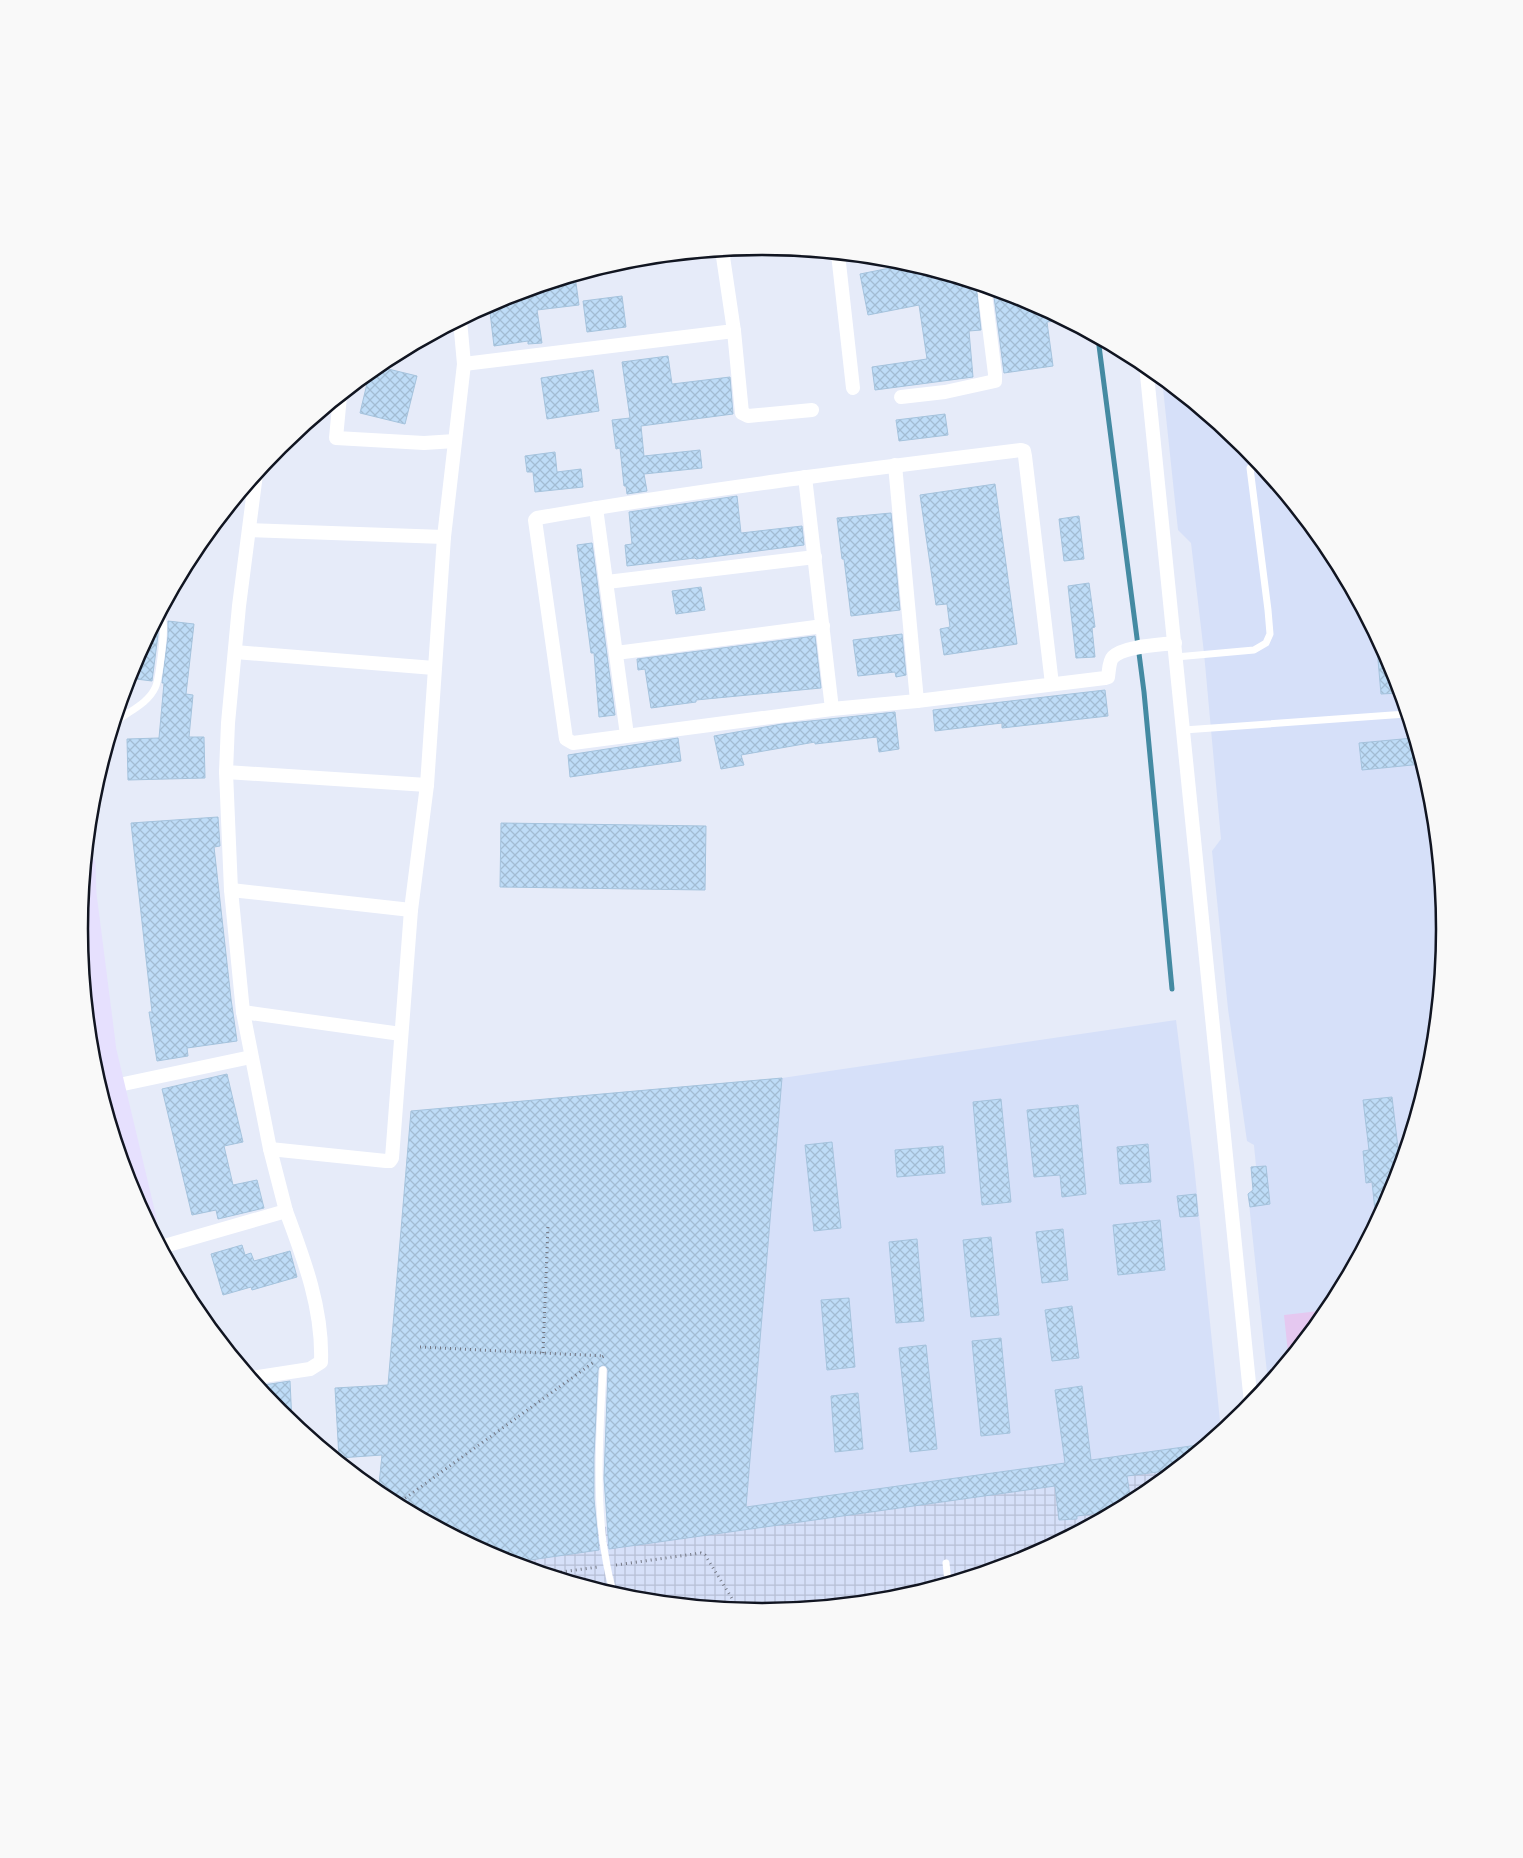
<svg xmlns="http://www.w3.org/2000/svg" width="1523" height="1858" font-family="'Space Grotesk',sans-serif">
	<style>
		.built { fill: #d6e0f9 }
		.industrial { fill: url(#industrial-grid) }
		.grass { fill: #e5c8f0 }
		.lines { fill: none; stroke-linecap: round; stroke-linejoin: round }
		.stream { stroke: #448aa2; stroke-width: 5 }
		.building { fill: url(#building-cross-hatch); stroke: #a5c3dd }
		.path { stroke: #727683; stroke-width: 3; stroke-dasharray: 1 4; stroke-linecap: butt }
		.lane { stroke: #fff; stroke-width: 7 }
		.street { stroke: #fff; stroke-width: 14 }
		.primary { stroke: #e6e0fe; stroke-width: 21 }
		.rim { fill: none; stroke: #111521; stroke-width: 2.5 }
	</style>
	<defs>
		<pattern id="industrial-grid" width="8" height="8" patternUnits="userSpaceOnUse" patternTransform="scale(1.25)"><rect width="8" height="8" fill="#d6e0f9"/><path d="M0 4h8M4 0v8" fill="none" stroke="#b7bfd5"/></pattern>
		<pattern id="building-cross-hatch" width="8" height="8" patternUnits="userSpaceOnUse" patternTransform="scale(1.25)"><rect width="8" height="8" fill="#bedcf7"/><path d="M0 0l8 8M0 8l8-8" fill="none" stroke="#a2bcd3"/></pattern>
	</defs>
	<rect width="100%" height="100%" fill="#e6ebf9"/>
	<g class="built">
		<polygon points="1162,379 1244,446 1329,550 1392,668 1431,796 1444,929 1431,1062 1392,1191 1329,1309 1268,1382 1248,1194 1253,1190 1251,1167 1256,1166 1254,1145 1247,1141 1228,1009 1212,851 1221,839 1204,653 1191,543 1178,530"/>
		<polygon points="1176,1020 1194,1165 1221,1431 1205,1444 746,1507 782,1078"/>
	</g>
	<polygon class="industrial" points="1205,1444 1141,1497 1023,1560 894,1599 761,1612 628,1599 500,1560 473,1545"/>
	<polygon class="grass" points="1328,1310 1293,1352 1288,1353 1284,1315"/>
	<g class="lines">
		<polyline class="stream" points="1098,338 1144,692 1172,989"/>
	</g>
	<g class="building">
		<polygon points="910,264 976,284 981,330 969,331 973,377 875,390 872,367 927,359 919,305 868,315 860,274"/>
		<polygon points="575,276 579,305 537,310 542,343 528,344 528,341 494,346 489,304 500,298"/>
		<polygon points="993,289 1023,298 1064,320 1047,322 1053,366 1004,373"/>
		<polygon points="622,296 626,327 587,332 583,301"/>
		<polygon points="668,356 672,384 730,377 733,414 641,426 644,456 700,450 702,468 644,474 647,491 627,494 626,486 624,486 620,448 616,449 612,420 630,418 622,362"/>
		<polygon points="376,366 417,376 405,424 360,413 370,371"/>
		<polygon points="593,370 599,411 547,419 541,378"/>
		<polygon points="945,414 948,435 899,441 896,420"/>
		<polygon points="555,452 557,472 581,469 583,487 535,492 533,472 527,472 525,456"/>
		<polygon points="995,484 1017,644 944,655 940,629 950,627 947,604 936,605 920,495"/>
		<polygon points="737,496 741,533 802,526 804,545 696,559 695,558 627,566 625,545 632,544 629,512"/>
		<polygon points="891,513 900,610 851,616 844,559 842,559 837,518"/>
		<polygon points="1079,516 1084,559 1064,561 1059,519"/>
		<polygon points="592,543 615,715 599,717 594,653 591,653 577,545"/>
		<polygon points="1089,583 1095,627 1092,628 1095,657 1076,658 1068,586"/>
		<polygon points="701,587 705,610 676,614 672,591"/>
		<polygon points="156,620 158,623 158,635 152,681 128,678 131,667"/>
		<polygon points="168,621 194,624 186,694 193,695 189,737 204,737 205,778 128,780 127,739 159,738 164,683 162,683 168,636"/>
		<polygon points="902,634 906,675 896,677 895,672 858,676 853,640"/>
		<polygon points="815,636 821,688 696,700 696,702 651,708 645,669 638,670 637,659"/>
		<polygon points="1376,637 1392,668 1400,693 1381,694"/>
		<polygon points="1105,690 1108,716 1002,728 1002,723 935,731 933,710"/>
		<polygon points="895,712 899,749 879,752 877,737 815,744 815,742 741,755 744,765 721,769 714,736 782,724"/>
		<polygon points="678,738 681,761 570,777 568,755"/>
		<polygon points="1413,738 1422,764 1362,770 1359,743"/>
		<polygon points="218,817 220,846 214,847 231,999 237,1041 187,1048 188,1056 157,1061 149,1012 152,1012 131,823"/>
		<polygon points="501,823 706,826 705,890 500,887"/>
		<polygon points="227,1074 243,1142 224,1146 233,1185 257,1180 264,1208 218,1219 216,1210 192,1215 162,1089"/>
		<polygon points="782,1078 746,1507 1065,1463 1055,1390 1082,1386 1091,1460 1205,1444 1173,1470 1127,1476 1131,1502 1114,1511 1077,1516 1077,1519 1059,1520 1055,1486 609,1549 604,1478 608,1370 606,1366 603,1365 599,1367 598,1370 594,1456 594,1499 599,1550 510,1563 500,1560 378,1494 382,1455 339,1458 335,1388 388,1385 411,1111"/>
		<polygon points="1392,1097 1398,1148 1405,1147 1392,1191 1376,1220 1372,1182 1366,1183 1363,1151 1369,1150 1363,1100"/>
		<polygon points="1001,1099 1011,1202 982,1205 973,1102"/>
		<polygon points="1078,1105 1086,1194 1062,1197 1060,1175 1034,1177 1027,1110"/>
		<polygon points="832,1142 841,1228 814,1231 805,1145"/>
		<polygon points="1148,1144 1151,1182 1120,1184 1117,1147"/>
		<polygon points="943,1146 945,1173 897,1177 895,1150"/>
		<polygon points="1266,1166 1270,1204 1250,1207 1248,1194 1253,1190 1251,1167"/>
		<polygon points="1196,1194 1198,1216 1180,1217 1177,1196"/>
		<polygon points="1160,1220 1165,1270 1118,1275 1113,1225"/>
		<polygon points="1063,1229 1068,1280 1042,1283 1036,1232"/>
		<polygon points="991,1237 999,1315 971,1317 963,1240"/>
		<polygon points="917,1239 924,1321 896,1323 889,1242"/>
		<polygon points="242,1245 245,1255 251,1253 254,1261 290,1251 297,1277 252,1290 251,1287 223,1295 211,1254"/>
		<polygon points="849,1298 855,1367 827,1370 821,1300"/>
		<polygon points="1072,1306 1079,1358 1052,1361 1045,1310"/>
		<polygon points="1001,1338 1010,1433 981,1436 972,1341"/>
		<polygon points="926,1345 937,1449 910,1452 899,1348"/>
		<polygon points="290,1381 292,1423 279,1412 257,1386"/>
		<polygon points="858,1393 863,1449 835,1452 831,1396"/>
	</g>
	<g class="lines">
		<g class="path">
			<polyline points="420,1347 604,1356 599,1359"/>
			<polyline points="543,1353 548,1226"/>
			<polyline points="397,1504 594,1362"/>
			<polyline points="616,1565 701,1553 705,1555 733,1600 732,1609"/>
			<polyline points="546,1574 598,1567"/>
		</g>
		<g class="lane">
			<polyline points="1176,657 1254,650 1266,643 1270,634 1268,610 1250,468 1257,462"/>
			<path d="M114 724C126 712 147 705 155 688 159 681 165 631 163 622 162 619 160 617 159 615"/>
			<polyline points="1184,730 1406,714"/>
			<path d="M603 1370C600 1427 596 1485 603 1542 606 1560 608 1577 614 1594"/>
			<polyline points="946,1563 948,1582"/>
		</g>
		<g class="street">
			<polyline points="722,250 734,331 742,413 748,416 812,410"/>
			<polyline points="838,254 853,388"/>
			<polyline points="464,364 734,331"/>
			<polyline points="1146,365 1251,1403"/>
			<polyline points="340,396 336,438 424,443 455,441"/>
			<polyline points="901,397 945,392 995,381 995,374 984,286"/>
			<polyline points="895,465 917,701"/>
			<polyline points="805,477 832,709"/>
			<polyline points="596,508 627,735"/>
			<polyline points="249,530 444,537"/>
			<polyline points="607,582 815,557"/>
			<polyline points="235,652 434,668"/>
			<polyline points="616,653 823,626"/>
			<path d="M1052 684 1025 456 1024 451 1021 450C859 470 697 490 537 518L535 520 566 739 573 743 832 709 917 701 1105 678 1108 677C1109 671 1109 661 1113 657 1124 646 1159 645 1175 643"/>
			<polyline points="226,772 427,785"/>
			<polyline points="231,890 411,910"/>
			<polyline points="243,1012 401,1034"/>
			<polyline points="114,1086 251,1057"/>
			<polyline points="270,1149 386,1161 390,1161 392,1158 411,910 427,785 444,537 464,364 460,320"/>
			<polyline points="161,1247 286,1211 270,1149 243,1012 231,890 226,772 228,723 239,606 256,474"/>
			<path d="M251 1378 310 1369 321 1362C323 1309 304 1259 286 1211"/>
		</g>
		<polyline class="primary" points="85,865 86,894 106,1051 146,1219"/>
	</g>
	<path d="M0 0H1523V1858H0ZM88 929a674 674 0 1 1 1348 0a674 674 0 1 1-1348 0Z" fill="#f9f9f9" fill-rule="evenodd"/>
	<path class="rim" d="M88 929a674 674 0 1 1 1348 0a674 674 0 1 1-1348 0Z"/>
</svg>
